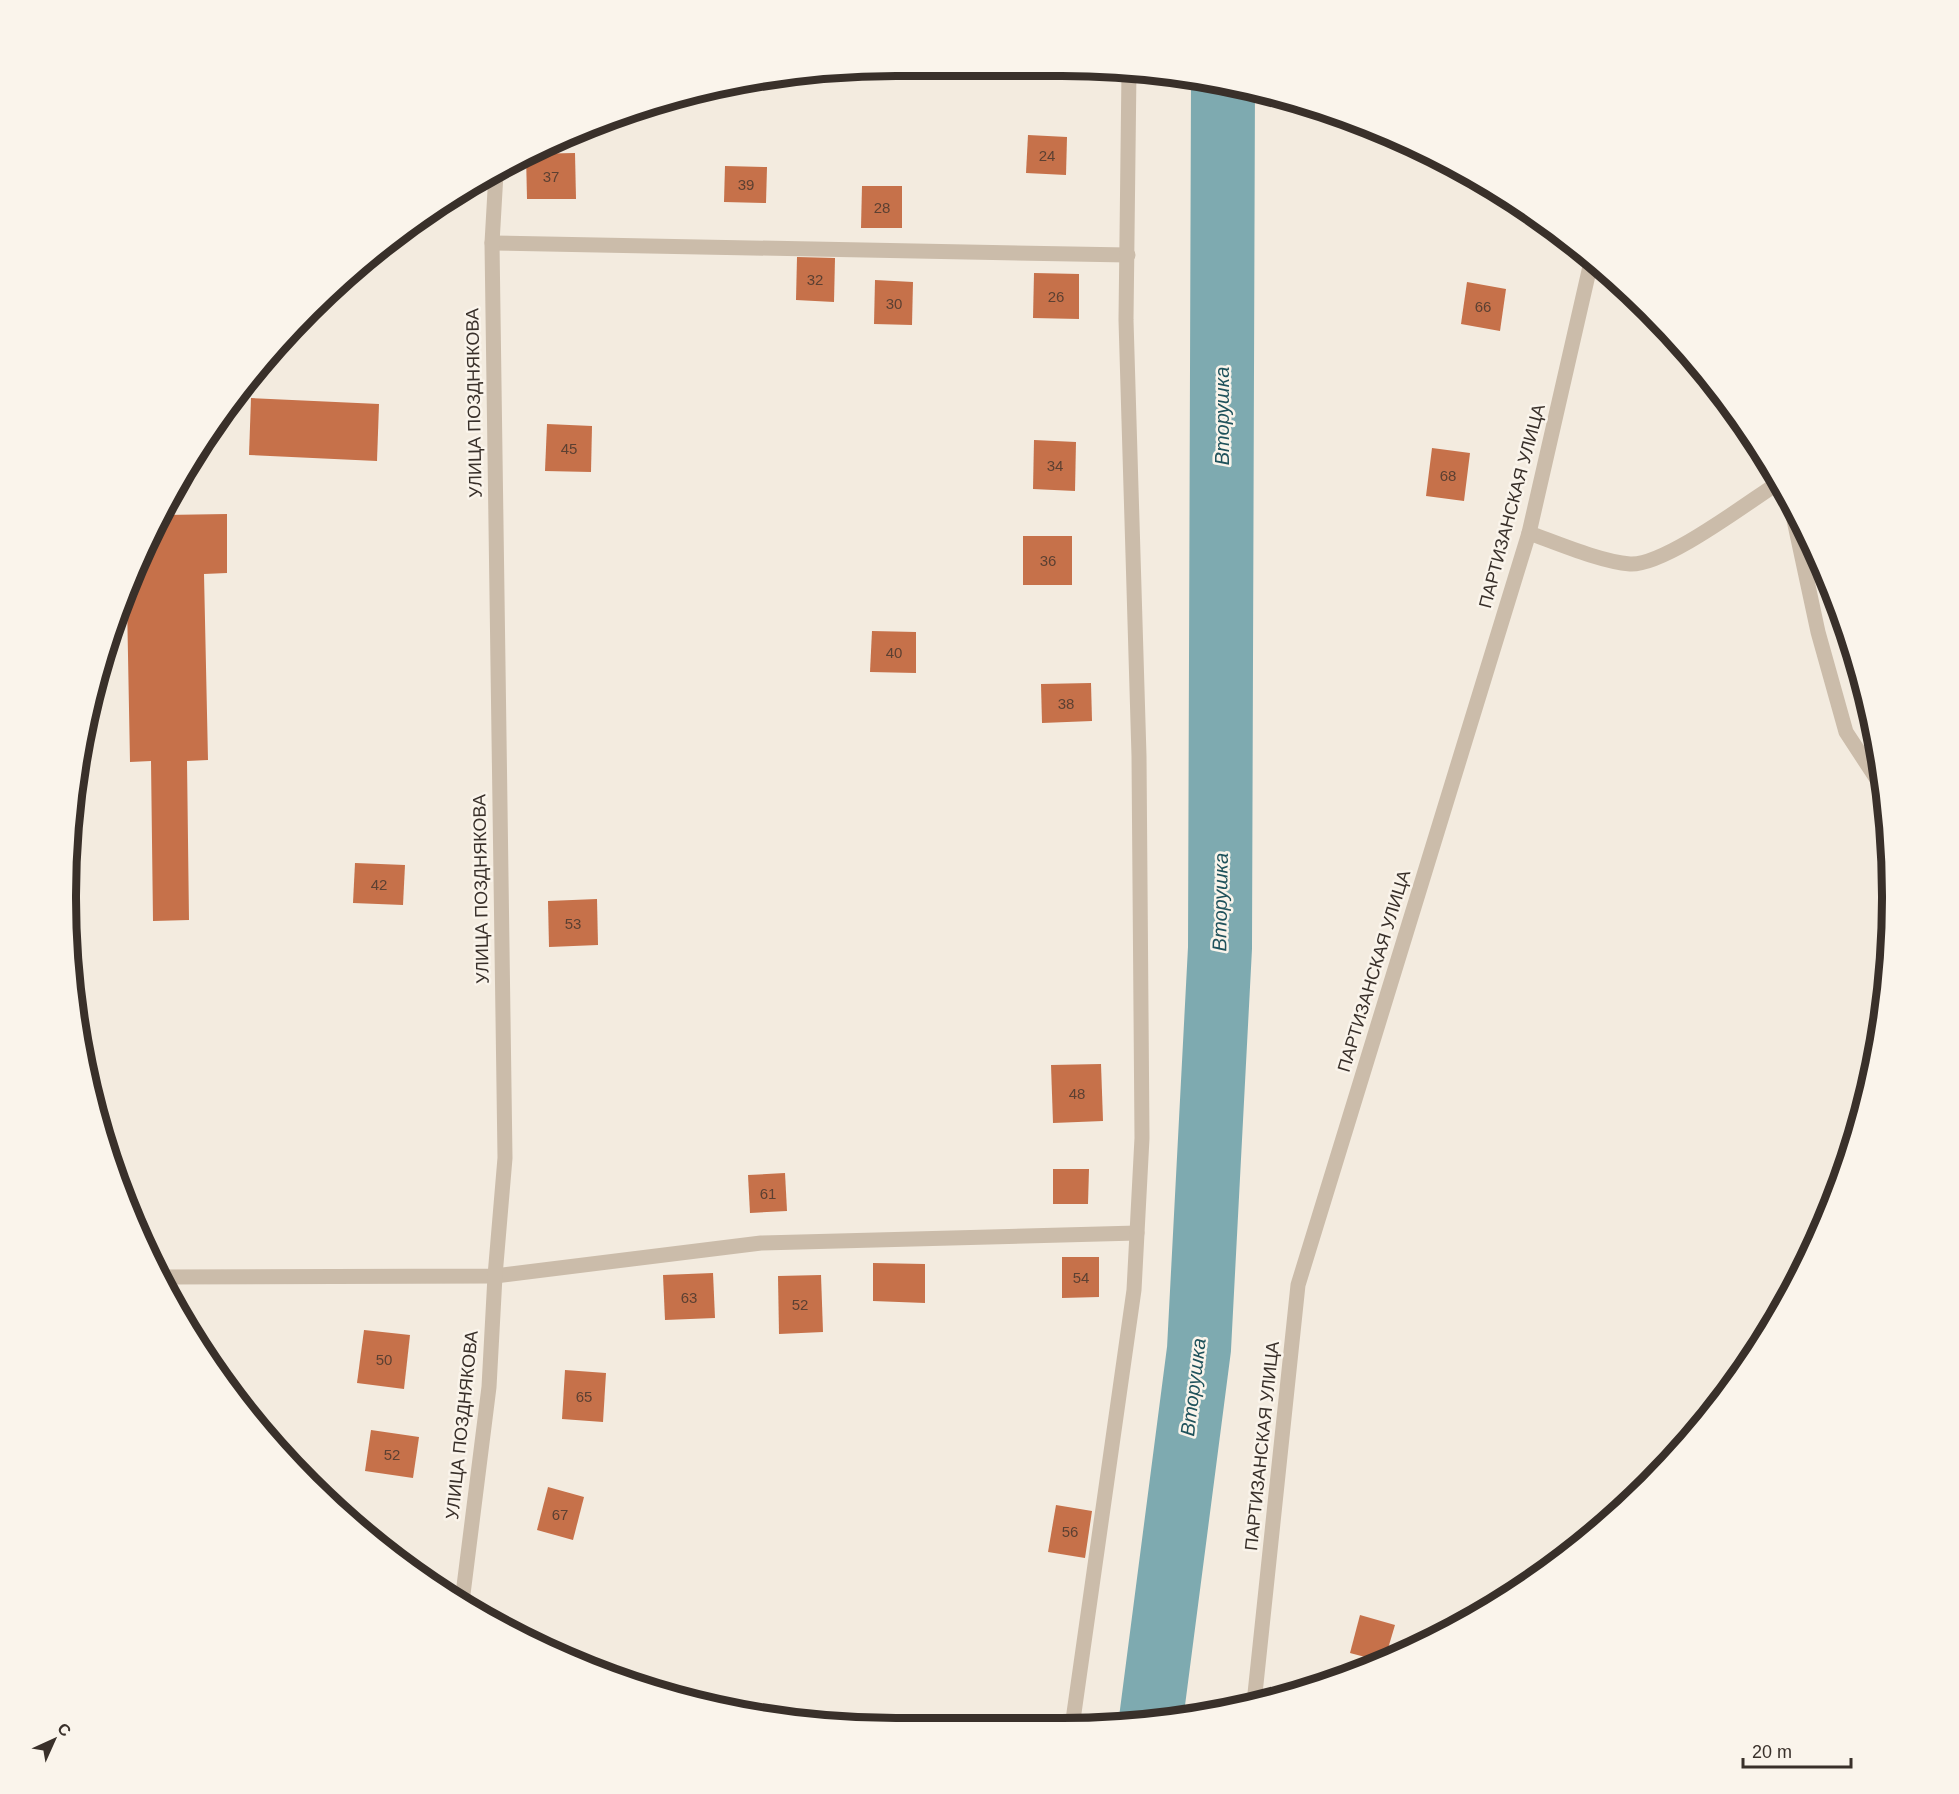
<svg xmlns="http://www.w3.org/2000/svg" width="1959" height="1794" font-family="Helvetica,sans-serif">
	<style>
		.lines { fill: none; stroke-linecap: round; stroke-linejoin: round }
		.river { stroke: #7eaab0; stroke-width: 64 }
		.building { fill: #c6714a }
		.service { stroke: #cbbcaa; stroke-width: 15 }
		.minor { stroke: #cbbcaa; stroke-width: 15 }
		.tertiary { stroke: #cbbcaa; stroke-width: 15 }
		.labels { text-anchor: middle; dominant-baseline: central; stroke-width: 5; stroke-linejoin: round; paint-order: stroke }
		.number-label { font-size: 15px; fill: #5c4032 }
		.street-label { font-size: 18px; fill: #39302a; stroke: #faf4eb }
		.water-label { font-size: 20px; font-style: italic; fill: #1f525b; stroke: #faf4eb }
		.rim { fill: none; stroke: #39302a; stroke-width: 8 }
	</style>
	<rect width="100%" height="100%" fill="#f3ebdf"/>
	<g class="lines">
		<polyline class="river" points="1151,1719 1199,1349 1220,948 1223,82"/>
	</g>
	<g class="building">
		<polygon points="1008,67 1068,67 1067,74 1008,72"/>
		<polygon points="1028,135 1067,137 1066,175 1026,173"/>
		<polygon points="575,153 576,199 527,199 526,154"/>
		<polygon points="725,166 767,167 766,203 724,202"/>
		<polygon points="862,186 902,186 902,228 861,228"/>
		<polygon points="797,257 835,258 834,302 796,300"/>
		<polygon points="1034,273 1079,274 1079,319 1033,318"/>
		<polygon points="875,280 913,282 912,325 874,324"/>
		<polygon points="1467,282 1506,289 1500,331 1461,324"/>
		<polygon points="251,398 379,404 377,461 249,455"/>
		<polygon points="547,424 592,426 591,472 545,471"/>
		<polygon points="1034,440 1076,442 1075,491 1033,489"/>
		<polygon points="1432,448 1470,453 1464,501 1426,496"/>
		<polygon points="227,514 227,573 204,574 208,760 187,761 189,920 153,921 151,761 130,762 127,602 164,515"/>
		<rect x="1023" y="536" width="49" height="49"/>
		<polygon points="872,631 916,632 916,673 870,672"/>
		<polygon points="1091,683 1092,721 1042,723 1041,684"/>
		<polygon points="355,863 405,865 403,905 353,903"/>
		<polygon points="597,899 598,945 549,947 548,901"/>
		<polygon points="76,963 81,964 79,994 78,994"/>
		<polygon points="1101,1064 1103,1121 1053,1123 1051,1065"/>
		<polygon points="1053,1169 1089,1169 1088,1204 1053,1204"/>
		<polygon points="785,1173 787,1211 750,1213 748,1175"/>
		<polygon points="1062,1257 1099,1257 1099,1297 1062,1298"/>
		<polygon points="873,1263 925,1264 925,1303 873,1301"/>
		<polygon points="713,1273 715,1318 665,1320 663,1275"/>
		<polygon points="821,1275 823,1332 779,1334 778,1276"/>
		<polygon points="364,1330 410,1335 404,1389 357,1383"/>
		<polygon points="565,1370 606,1373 603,1422 562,1419"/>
		<polygon points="371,1430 419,1437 413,1478 365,1471"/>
		<polygon points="548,1487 584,1497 573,1540 537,1530"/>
		<polygon points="1056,1505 1092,1511 1085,1558 1048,1552"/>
		<polygon points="1360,1615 1395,1625 1384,1662 1350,1653"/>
	</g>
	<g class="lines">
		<path class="service" d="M1529 533C1557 543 1601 562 1630 564 1664 566 1747 503 1778 483"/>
		<g class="minor">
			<polyline points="492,243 1128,255"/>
			<polyline points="163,1277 495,1276 761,1243 1137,1233"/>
			<polyline points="462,1602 489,1387 495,1276 505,1158 492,243 496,173"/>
			<polyline points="1072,1727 1134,1290 1142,1138 1139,756 1126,320 1129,70"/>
		</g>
		<g class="tertiary">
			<polyline points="1791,506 1818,632 1846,732 1882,787"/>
			<polyline points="1254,1703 1298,1285 1529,533 1591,262"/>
		</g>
	</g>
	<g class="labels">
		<g class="number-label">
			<text x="1047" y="155">24</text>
			<text x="551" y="176">37</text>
			<text x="746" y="184">39</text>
			<text x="882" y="207">28</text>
			<text x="815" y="279">32</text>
			<text x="1056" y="296">26</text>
			<text x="894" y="303">30</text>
			<text x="1483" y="306">66</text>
			<text x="569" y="448">45</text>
			<text x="1055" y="465">34</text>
			<text x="1448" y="475">68</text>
			<text x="1048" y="560">36</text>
			<text x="894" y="652">40</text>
			<text x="1066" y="703">38</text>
			<text x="379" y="884">42</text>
			<text x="573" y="923">53</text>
			<text x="1077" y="1093">48</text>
			<text x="768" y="1193">61</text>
			<text x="1081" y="1277">54</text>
			<text x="689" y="1297">63</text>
			<text x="800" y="1304">52</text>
			<text x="384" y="1359">50</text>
			<text x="584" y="1396">65</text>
			<text x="392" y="1454">52</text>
			<text x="560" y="1514">67</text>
			<text x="1070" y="1531">56</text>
		</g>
		<g class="street-label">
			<text transform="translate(474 403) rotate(-91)">УЛИЦА ПОЗДНЯКОВА</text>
			<text transform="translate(1512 506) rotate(-75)">ПАРТИЗАНСКАЯ УЛИЦА</text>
			<text transform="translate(481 889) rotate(-91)">УЛИЦА ПОЗДНЯКОВА</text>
			<text transform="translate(1374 971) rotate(-73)">ПАРТИЗАНСКАЯ УЛИЦА</text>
			<text transform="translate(462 1425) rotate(-84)">УЛИЦА ПОЗДНЯКОВА</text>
			<text transform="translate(1262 1446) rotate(-84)">ПАРТИЗАНСКАЯ УЛИЦА</text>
		</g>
		<g class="water-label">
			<text transform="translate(1222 416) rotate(-90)">Вторушка</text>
			<text transform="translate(1220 902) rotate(-89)">Вторушка</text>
			<text transform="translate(1193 1387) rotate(-83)">Вторушка</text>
		</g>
	</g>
	<path d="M0 0H1959V1794H0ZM896 76H1062A820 820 0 0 1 1882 896V898A820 820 0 0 1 1062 1718H896A820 820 0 0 1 76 898V896A820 820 0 0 1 896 76Z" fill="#faf4eb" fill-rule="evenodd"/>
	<path class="rim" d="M896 76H1062A820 820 0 0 1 1882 896V898A820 820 0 0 1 1062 1718H896A820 820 0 0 1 76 898V896A820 820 0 0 1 896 76Z"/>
	<g transform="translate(54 1740) rotate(45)" stroke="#faf4eb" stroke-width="4.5" paint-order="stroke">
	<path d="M0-4.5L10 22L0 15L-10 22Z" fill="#39302a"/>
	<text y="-9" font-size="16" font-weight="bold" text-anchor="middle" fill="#39302a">С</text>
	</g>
	<path d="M1743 1758v9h108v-9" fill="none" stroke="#39302a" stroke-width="3"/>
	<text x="1752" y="1758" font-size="18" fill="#39302a" stroke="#faf4eb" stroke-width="4.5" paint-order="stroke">20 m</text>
</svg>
